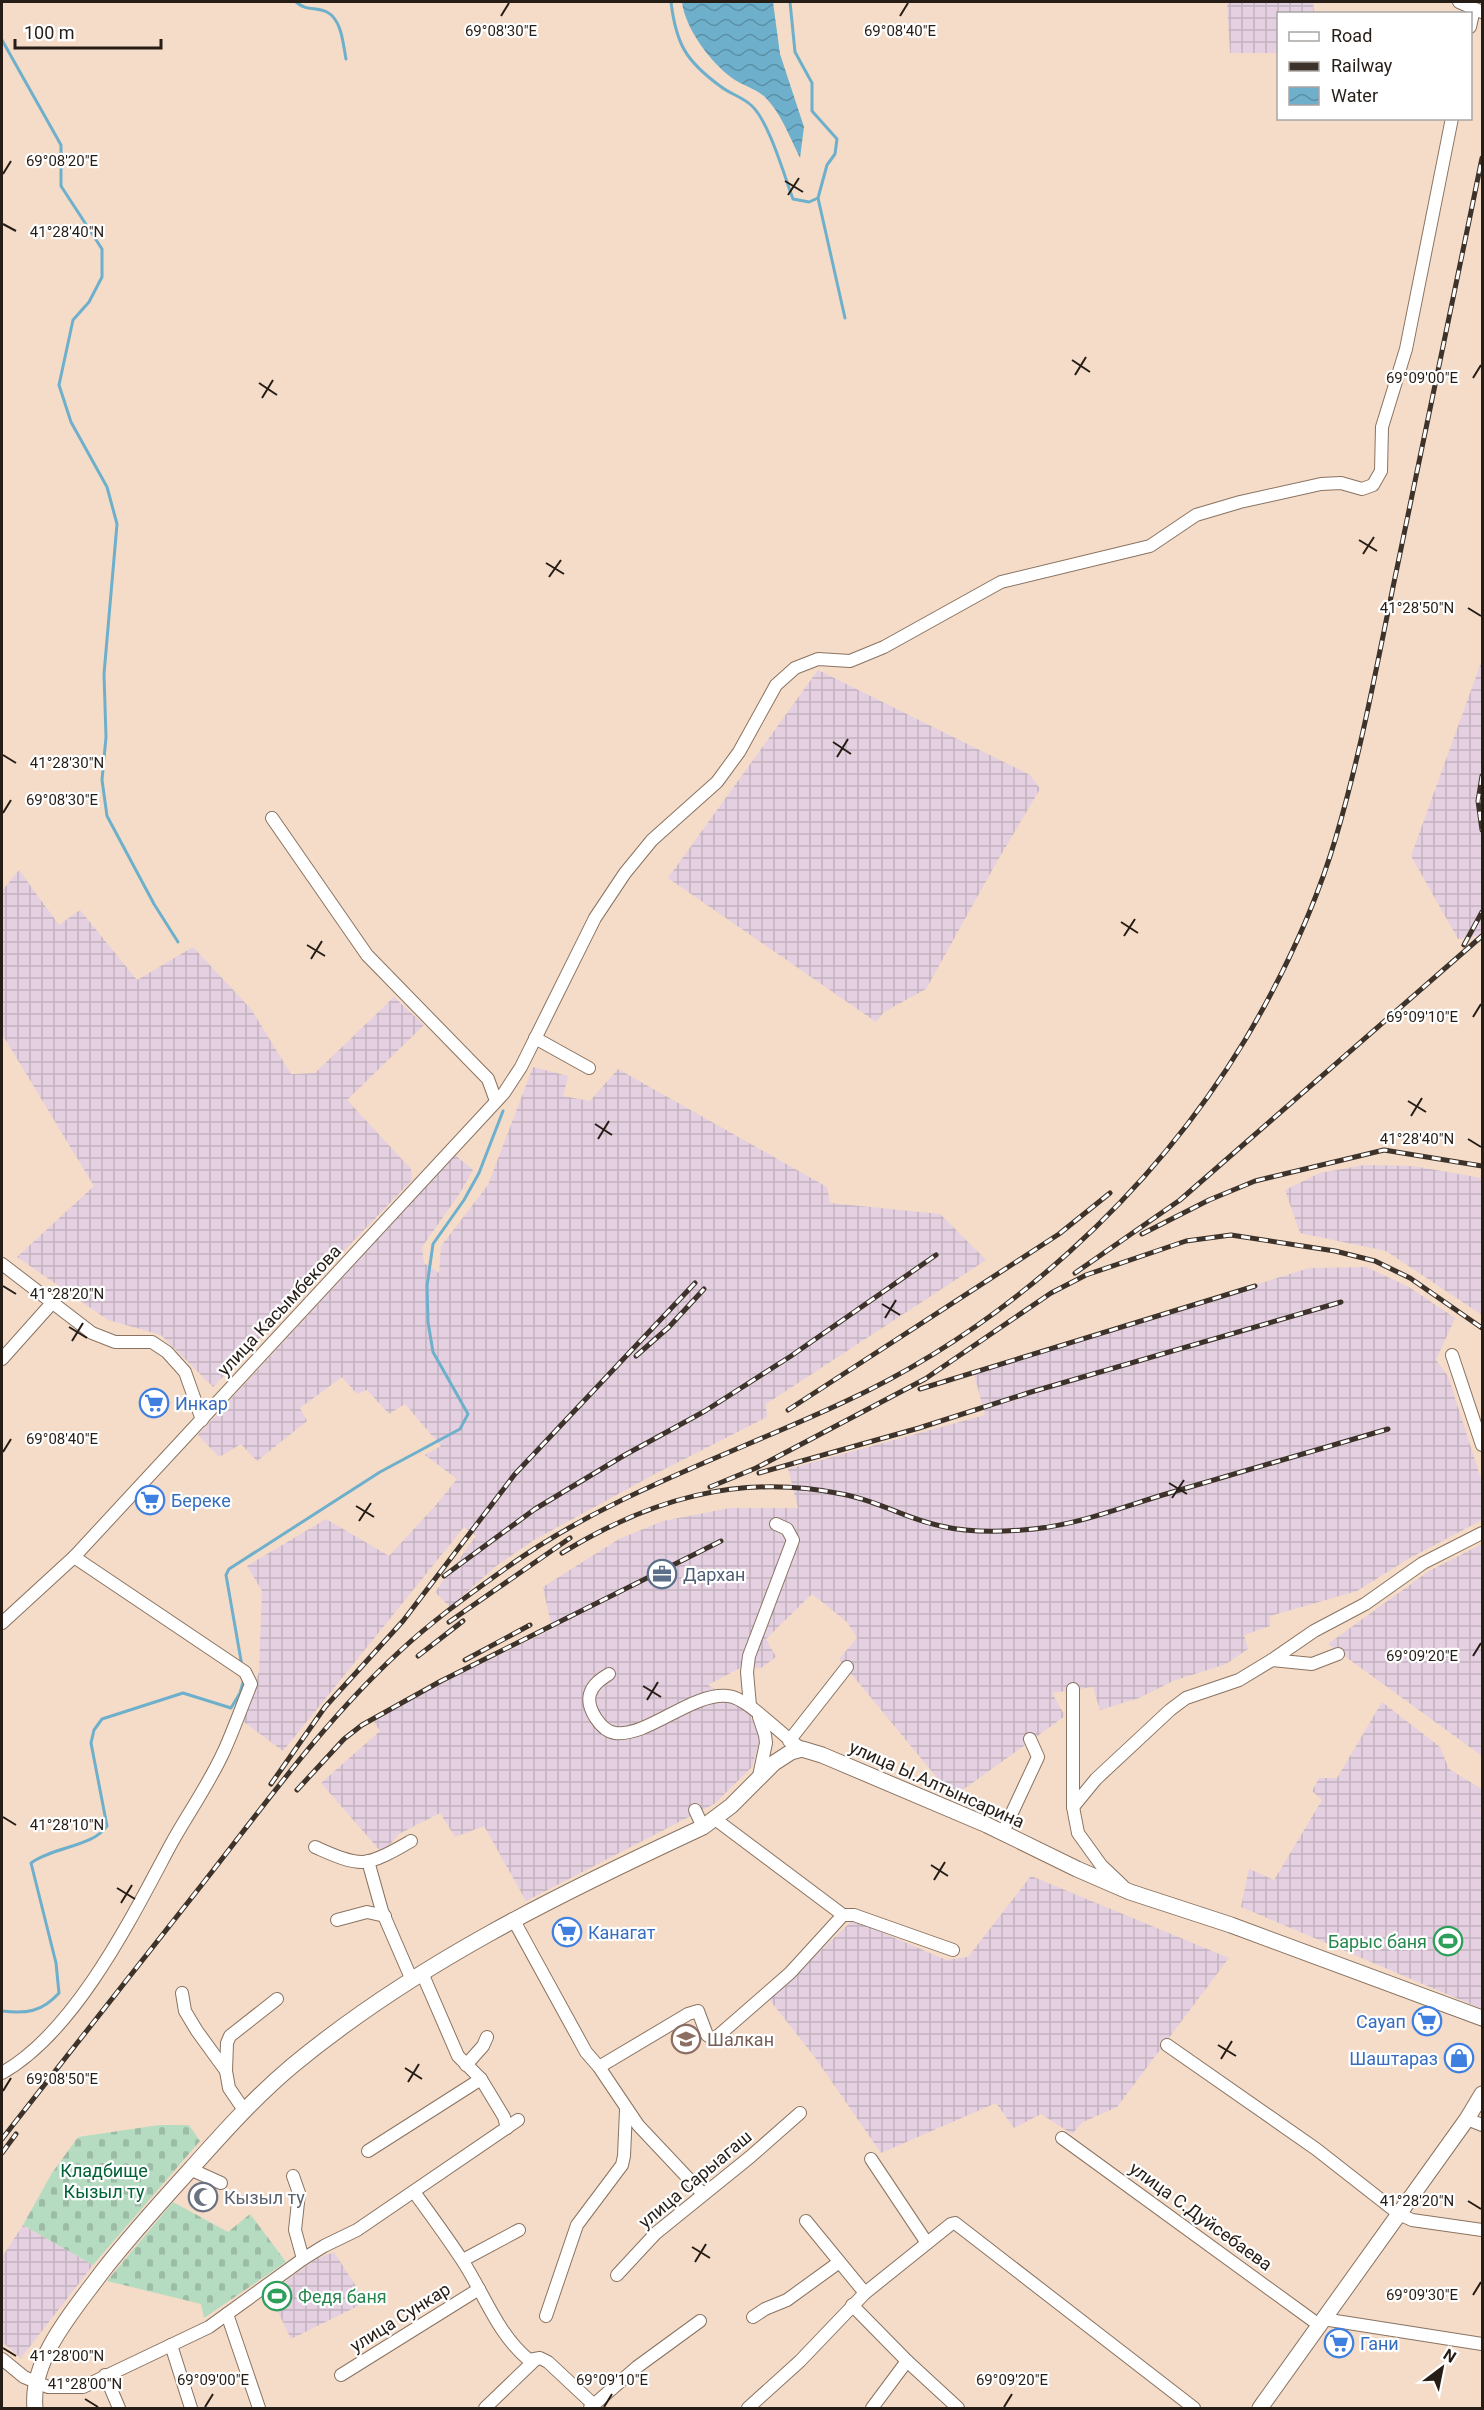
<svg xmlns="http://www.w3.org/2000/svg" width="1484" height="2410" font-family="Roboto,sans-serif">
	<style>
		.industrial { fill: url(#industrial-grid) }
		.cemetery { fill: url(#cemetery-stones) }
		.water { fill: url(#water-waves) }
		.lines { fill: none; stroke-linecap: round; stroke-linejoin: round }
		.stream { stroke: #6eb0cc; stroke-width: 3 }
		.minor-casing { stroke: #8a7361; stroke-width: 14 }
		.tertiary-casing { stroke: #8a7361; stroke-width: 17 }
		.minor { stroke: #fff; stroke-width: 12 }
		.tertiary { stroke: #fff; stroke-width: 15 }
		.rail-casing { stroke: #3d332a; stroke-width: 5 }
		.rail { stroke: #fff; stroke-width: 3; stroke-dasharray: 9; stroke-linecap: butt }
		.ticks { fill: none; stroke: #261d16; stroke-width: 2 }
		.labels { text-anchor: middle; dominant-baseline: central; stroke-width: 4.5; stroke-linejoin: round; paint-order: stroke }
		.street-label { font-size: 18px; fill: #261d16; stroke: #fff }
		.shop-label { font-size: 18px; fill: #366cbe; stroke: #fff; text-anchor: start }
		.service-label { font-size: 18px; fill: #4e5e75; stroke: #fff; text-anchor: start }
		.leisure-label { font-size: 18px; fill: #27864d; stroke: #fff; text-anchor: end }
		.education-label { font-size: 18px; fill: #785e54; stroke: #fff; text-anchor: start }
		.park-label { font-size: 18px; fill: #006135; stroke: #fff }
		.worship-label { font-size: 18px; fill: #5b616d; stroke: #fff; text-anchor: start }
		.ticks-label { font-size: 15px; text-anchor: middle; fill: #261d16; stroke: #fff; stroke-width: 4.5; stroke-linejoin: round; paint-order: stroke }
	</style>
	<defs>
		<pattern id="industrial-grid" width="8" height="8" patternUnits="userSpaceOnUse" patternTransform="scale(1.5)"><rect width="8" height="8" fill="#e4d0e0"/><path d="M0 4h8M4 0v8" fill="none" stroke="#c3b2bf"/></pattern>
		<pattern id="cemetery-stones" width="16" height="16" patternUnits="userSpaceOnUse" patternTransform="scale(1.5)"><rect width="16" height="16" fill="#b5dcc1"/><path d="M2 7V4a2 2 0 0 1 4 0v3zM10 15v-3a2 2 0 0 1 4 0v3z" fill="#9cbca5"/></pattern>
		<pattern id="water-waves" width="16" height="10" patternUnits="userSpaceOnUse" patternTransform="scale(1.5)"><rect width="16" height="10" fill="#6eb0cc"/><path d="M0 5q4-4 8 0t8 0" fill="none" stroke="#5a8fa5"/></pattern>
	</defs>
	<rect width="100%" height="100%" fill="#f5dcc8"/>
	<g class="industrial">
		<polygon points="1227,2 1313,2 1314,13 1278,14 1278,53 1230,53"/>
		<polygon points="1482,660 1482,935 1458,939 1411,856"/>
		<polygon points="818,670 1030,775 1040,789 995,865 926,989 884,1012 876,1022 668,878"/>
		<polygon points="19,870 59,925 80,910 137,980 193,947 251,1009 291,1074 315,1073 394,997 424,1025 347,1100 411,1169 412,1180 213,1387 161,1335 108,1320 17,1257 94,1186 2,1034 2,891"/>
		<polygon points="533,1067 568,1076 563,1096 590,1101 618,1069 827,1187 830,1203 940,1214 986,1260 766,1404 767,1417 655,1474 534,1540 496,1566 450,1607 435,1592 476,1536 464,1527 283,1751 244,1722 259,1671 262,1591 247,1566 326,1519 389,1556 436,1505 457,1479 425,1455 441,1446 405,1404 389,1414 367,1390 357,1394 342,1377 300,1408 307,1421 257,1461 241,1444 219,1457 198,1435 455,1155 473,1170 460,1193 422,1247 424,1263 439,1273 441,1246 488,1185"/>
		<polygon points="1364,1165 1413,1166 1482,1178 1482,1315 1386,1251 1300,1233 1285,1190 1320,1173"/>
		<polygon points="1366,1267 1409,1287 1455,1318 1436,1360 1448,1376 1482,1482 1482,1520 1408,1559 1357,1591 1270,1616 1270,1626 1244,1635 1248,1649 1226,1664 1173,1681 1139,1698 1100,1710 1093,1687 1052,1693 1065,1716 953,1797 839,1659 857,1638 847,1622 812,1594 766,1639 776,1657 761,1668 742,1667 708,1685 748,1710 760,1739 752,1767 714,1804 526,1901 484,1826 455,1837 440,1813 399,1834 382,1853 321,1783 380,1731 374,1722 416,1695 552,1629 543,1587 619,1539 663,1521 730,1508 798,1508 788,1469 985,1415 974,1374 1309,1268"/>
		<polygon points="1482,1544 1482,1756 1328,1644 1429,1571"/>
		<polygon points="1382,1702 1440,1747 1449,1769 1482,1789 1482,1804 1480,1809 1482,1811 1482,2009 1241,1907 1249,1869 1274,1880 1322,1800 1312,1791 1319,1778 1337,1778"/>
		<polygon points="1031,1876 1229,1958 1117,2107 1083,2122 1072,2134 1041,2114 1014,2128 996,2103 881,2153 814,2056 769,1999 853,1920 946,1960 968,1957"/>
		<polygon points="23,2225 93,2265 21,2358 2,2342 2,2257"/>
		<polygon points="334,2252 366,2302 291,2339 269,2293 316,2259"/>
	</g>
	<g class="cemetery">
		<polygon points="159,2125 189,2125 200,2141 93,2265 23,2225 52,2173 78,2137"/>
		<polygon points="173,2202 228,2232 250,2214 286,2262 204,2318 201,2304 107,2281"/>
	</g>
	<path class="water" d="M682 2H773L780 54 804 127 800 158C790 138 781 113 765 97 756 89 742 85 732 78 710 62 685 28 682 2Z"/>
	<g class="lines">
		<g class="stream">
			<path d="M296 2C308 12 315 6 327 12 342 20 343 44 346 59"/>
			<path d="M671 2C676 44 686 61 720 86 730 94 743 97 752 106 769 122 784 175 793 199L809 202 818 198"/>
			<polyline points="790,2 795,52 812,83 812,111 837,139 835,154 827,165 818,198 845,318"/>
			<polyline points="2,40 61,145 61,186 102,249 102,277 89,302 73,320 59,385 71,422 107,487 117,524 104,674 106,737 102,780 107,816 154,904 178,942"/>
			<polyline points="242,1666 226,1575 229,1569 380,1472 460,1429 468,1414 433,1352 428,1322 427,1286 433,1244 464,1200 479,1173 503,1111"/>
			<path d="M2 2011C26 2014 42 2012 59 1993L56 1963 31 1863C52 1847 93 1847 107 1826L91 1743 94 1730 102 1719 183 1693 231 1708 240 1693 244 1679"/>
		</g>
		<g class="minor-casing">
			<g id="minor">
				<polyline points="1459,2 1482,12"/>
				<polyline points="1470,27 1474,9"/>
				<polyline points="272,818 367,955 488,1079 496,1101"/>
				<polyline points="535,1038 589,1068"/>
				<polyline points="2,1264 92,1333 115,1342 152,1342 167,1352 185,1372 202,1420"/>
				<polyline points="1452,1355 1482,1445"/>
				<polyline points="2,1359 52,1303"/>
				<polyline points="2,1623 74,1557 504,1093 521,1067 595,918 625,873 652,840 717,782 739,752 776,685 795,668 818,659 850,661 884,647 1001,582 1150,546 1196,515 1240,502 1321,484 1341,483 1362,489 1373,485 1381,471 1382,427 1406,349 1452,118"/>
				<polyline points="1272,1660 1312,1664 1338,1654"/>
				<path d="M609 1674C601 1679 593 1684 590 1694 586 1708 601 1731 615 1733 648 1737 692 1692 728 1696 747 1697 783 1737 802 1749"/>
				<polyline points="1073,1689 1073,1807 1078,1833 1101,1865 1123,1886"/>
				<polyline points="750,1706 747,1672 749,1656 793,1540 787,1529 776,1524"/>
				<polyline points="759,1717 765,1735 766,1743 759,1776"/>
				<polyline points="789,1741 847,1667"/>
				<polyline points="1073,1807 1096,1779 1170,1710 1186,1698 1239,1680 1272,1660 1314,1631 1365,1604 1423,1563 1482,1533"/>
				<polyline points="695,1810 703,1827"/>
				<polyline points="715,1819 843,1915 854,1915 953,1950"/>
				<polyline points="1003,1832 1038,1757 1030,1739"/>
				<path d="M315 1847C329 1853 347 1862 362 1862 376 1862 399 1848 411 1841"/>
				<polyline points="368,1861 382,1911 411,1978"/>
				<polyline points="513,1919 586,2052 599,2067 638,2125 703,2194"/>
				<polyline points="337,1920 367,1912 385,1916"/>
				<polyline points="422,1973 458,2056 481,2079 504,2117 507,2128"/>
				<polyline points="182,1993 185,2011 197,2031 226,2071 229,2088 244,2110"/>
				<polyline points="1167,2045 1316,2149 1399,2214 1412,2220 1482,2230"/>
				<polyline points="466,2065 483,2046 487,2037"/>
				<polyline points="599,2067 688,2014 698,2011 707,2035 713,2039 719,2035 790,1973 843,1915"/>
				<polyline points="226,2071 227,2043 230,2036 277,1999"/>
				<path d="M2 2073C75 2032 131 1919 170 1846 187 1815 209 1784 224 1751 234 1729 242 1706 251 1684L245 1672 74 1557"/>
				<polyline points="1467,2119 1482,2125"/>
				<polyline points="1062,2138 1319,2325"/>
				<polyline points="368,2151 481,2079"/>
				<polyline points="871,2159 927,2243"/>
				<polyline points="190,2169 221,2183"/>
				<polyline points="293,2176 299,2193 295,2230 303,2259"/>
				<path d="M414 2192C430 2214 447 2237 462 2260 484 2293 497 2334 529 2360L540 2358 548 2362 594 2405"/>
				<polyline points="806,2221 865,2293"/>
				<polyline points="463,2260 519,2230"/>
				<polyline points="617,2275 656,2233 750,2157 800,2113"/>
				<polyline points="852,2305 907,2361 958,2408"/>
				<polyline points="227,2314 259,2408"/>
				<polyline points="546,2316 577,2225 622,2165 624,2156 626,2110"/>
				<polyline points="753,2317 765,2309 787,2300 838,2263"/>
				<polyline points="1323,2319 1482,2344"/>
				<polyline points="171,2345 191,2408"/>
				<polyline points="2,2359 24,2377 48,2387 83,2387 209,2327 303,2259 324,2246 357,2230 518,2120"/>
				<polyline points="105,2375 119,2408"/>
				<polyline points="341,2375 479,2289"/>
				<polyline points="485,2408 535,2360"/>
				<polyline points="590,2408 637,2367 700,2321"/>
				<polyline points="748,2408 800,2361 865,2293 951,2224 955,2223 1194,2408"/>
				<polyline points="872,2408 907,2361"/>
			</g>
		</g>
		<g class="tertiary-casing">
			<g id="tertiary">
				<path d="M35 2408C30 2359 74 2310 102 2272 129 2237 159 2204 189 2171 222 2134 254 2098 292 2066 415 1964 559 1894 703 1827L731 1806 774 1763 791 1752 802 1749 822 1755 987 1825 1077 1869 1130 1892 1231 1925 1482 2018"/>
				<polyline points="1260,2408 1467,2119 1482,2094"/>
			</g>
		</g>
		<use href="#minor" class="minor"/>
		<use href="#tertiary" class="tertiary"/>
		<g class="rail-casing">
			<g id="rail">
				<polyline points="1482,776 1478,801 1482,830"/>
				<polyline points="1464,945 1482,912"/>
				<polyline points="1142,1234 1209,1200 1255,1181 1384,1150 1482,1166"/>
				<polyline points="1075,1273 1180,1200 1482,936"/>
				<polyline points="636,1356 669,1327 704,1289"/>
				<polyline points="920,1389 1255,1286"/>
				<polyline points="788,1410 1059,1234 1110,1193"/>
				<polyline points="759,1473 919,1428 1031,1392 1341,1302"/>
				<polyline points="710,1487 756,1468 925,1379 1051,1293 1086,1275 1186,1241 1231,1235 1335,1251 1375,1261 1410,1278 1482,1328"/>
				<path d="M562 1553C650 1499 739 1473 842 1494 876 1500 907 1519 941 1526 966 1532 996 1532 1022 1530 1072 1527 1119 1508 1166 1494 1240 1472 1314 1451 1388 1429"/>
				<polyline points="444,1576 535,1509 623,1456 705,1411 791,1356 936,1255"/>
				<polyline points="449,1622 570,1538"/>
				<polyline points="418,1656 463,1621"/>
				<polyline points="465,1660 530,1625"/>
				<polyline points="271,1784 325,1707 403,1621 515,1474 695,1283"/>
				<polyline points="297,1790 344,1739 362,1725 441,1681 721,1541"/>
				<path d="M2 2139C69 2053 137 1967 204 1882 266 1803 325 1720 399 1652 431 1622 467 1596 502 1571 604 1496 728 1456 842 1403 1006 1328 1152 1194 1245 1040 1283 976 1315 908 1336 837 1362 749 1378 658 1397 568 1425 432 1454 295 1482 158"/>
				<polyline points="2,2153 16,2134"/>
			</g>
		</g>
		<use href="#rail" class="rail"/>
	</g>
	<path class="ticks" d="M501 16 509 3M900 16 908 3M3 174 11 161M785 181 803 192M788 195 799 178M3 224 16 231M1072 360 1090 372M1075 375 1086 357M1473 378 1481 365M259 383 277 395M262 398 273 380M1359 540 1377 551M1363 554 1374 537M546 563 564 574M549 577 561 560M1468 608 1481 616M833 742 851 754M3 755 16 763M837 757 848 739M3 813 11 800M1121 922 1138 933M1124 936 1135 919M307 945 325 956M311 959 322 941M1473 1017 1481 1004M1408 1101 1426 1112M1411 1116 1422 1098M595 1124 612 1135M598 1139 609 1121M1468 1139 1481 1147M3 1286 16 1294M882 1304 900 1315M885 1318 896 1300M69 1327 87 1338M72 1341 83 1323M3 1452 11 1439M1169 1483 1187 1494M1172 1498 1184 1480M356 1506 374 1517M359 1521 371 1503M1473 1656 1481 1643M643 1686 661 1697M647 1700 658 1682M3 1817 16 1825M931 1865 948 1876M934 1880 945 1862M117 1888 135 1899M121 1903 132 1885M1218 2045 1236 2056M1221 2059 1232 2041M405 2068 422 2079M408 2082 419 2064M3 2091 11 2078M1468 2201 1481 2209M692 2247 710 2258M695 2262 706 2244M1473 2295 1481 2282M3 2348 16 2356M85 2399 98 2407M205 2407 213 2394M604 2407 612 2394M1004 2407 1012 2394"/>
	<defs>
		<g id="supermarket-ring" transform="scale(1.5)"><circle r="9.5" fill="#fff" stroke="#3f7fe0" stroke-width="1.5"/><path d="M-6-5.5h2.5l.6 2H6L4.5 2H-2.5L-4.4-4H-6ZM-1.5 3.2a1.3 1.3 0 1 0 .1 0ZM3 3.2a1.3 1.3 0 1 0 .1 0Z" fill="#3f7fe0"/></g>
		<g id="office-ring" transform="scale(1.5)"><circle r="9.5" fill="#fff" stroke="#5c6f8a" stroke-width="1.5"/><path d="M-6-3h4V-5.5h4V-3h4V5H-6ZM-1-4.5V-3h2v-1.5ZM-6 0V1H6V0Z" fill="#5c6f8a"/></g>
		<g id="stadium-ring" transform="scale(1.5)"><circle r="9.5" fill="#fff" stroke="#2e9e5b" stroke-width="1.5"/><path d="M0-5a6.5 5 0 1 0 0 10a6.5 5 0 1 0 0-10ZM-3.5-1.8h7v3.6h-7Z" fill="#2e9e5b"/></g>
		<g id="school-ring" transform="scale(1.5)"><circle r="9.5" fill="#fff" stroke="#8d6e63" stroke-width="1.5"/><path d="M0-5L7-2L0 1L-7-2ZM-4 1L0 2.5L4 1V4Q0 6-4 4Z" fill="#8d6e63"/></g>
		<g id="shop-ring" transform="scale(1.5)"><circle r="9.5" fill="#fff" stroke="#3f7fe0" stroke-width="1.5"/><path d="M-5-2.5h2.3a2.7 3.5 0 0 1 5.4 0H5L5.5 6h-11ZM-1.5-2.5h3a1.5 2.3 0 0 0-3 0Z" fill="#3f7fe0"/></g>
		<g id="mosque-ring" transform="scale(1.5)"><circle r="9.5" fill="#fff" stroke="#6b7280" stroke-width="1.5"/><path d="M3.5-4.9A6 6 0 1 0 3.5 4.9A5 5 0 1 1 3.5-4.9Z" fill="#6b7280"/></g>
	</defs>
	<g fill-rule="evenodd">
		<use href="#supermarket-ring" x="154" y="1403"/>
		<use href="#supermarket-ring" x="150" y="1500"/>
		<use href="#office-ring" x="662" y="1574"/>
		<use href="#supermarket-ring" x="567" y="1932"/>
		<use href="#stadium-ring" x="1448" y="1941"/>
		<use href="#supermarket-ring" x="1427" y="2021"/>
		<use href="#school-ring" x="686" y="2039"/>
		<use href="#shop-ring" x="1459" y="2058"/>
		<use href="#mosque-ring" x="203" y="2197"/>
		<use href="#stadium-ring" x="277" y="2296"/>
		<use href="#supermarket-ring" x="1339" y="2343"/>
	</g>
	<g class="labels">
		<g class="street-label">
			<text transform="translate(279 1310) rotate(-47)">улица Касымбекова</text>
			<text transform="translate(937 1784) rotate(24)">улица Ы.Алтынсарина</text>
			<text transform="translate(695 2179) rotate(-40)">улица Сарыагаш</text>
			<text transform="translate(1201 2216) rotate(36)">улица С.Дуйсебаева</text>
			<text transform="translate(400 2317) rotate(-32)">улица Сункар</text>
		</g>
		<g class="shop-label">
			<text x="175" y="1403">Инкар</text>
			<text x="171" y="1500">Береке</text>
			<text x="588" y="1932">Канагат</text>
			<text x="1406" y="2021" text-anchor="end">Сауап</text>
			<text x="1438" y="2058" text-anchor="end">Шаштараз</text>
			<text x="1360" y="2343">Гани</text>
		</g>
		<g class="service-label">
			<text x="683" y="1574">Дархан</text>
		</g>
		<g class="leisure-label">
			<text x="1427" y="1941">Барыс баня</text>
			<text x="298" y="2296" text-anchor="start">Федя баня</text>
		</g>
		<g class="education-label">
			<text x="707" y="2039">Шалкан</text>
		</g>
		<g class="park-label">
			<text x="104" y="2170">Кладбище<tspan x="104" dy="21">Кызыл ту</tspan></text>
		</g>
		<g class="worship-label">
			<text x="224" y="2197">Кызыл ту</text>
		</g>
	</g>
	<g class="ticks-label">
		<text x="501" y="36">69°08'30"E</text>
		<text x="900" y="36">69°08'40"E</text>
		<text x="62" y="166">69°08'20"E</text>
		<text x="67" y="237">41°28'40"N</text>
		<text x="1422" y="383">69°09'00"E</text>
		<text x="1417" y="613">41°28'50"N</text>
		<text x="67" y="768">41°28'30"N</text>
		<text x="62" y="805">69°08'30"E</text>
		<text x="1422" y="1022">69°09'10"E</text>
		<text x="1417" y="1144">41°28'40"N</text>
		<text x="67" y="1299">41°28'20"N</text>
		<text x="62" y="1444">69°08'40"E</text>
		<text x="1422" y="1661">69°09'20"E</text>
		<text x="67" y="1830">41°28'10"N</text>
		<text x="62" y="2084">69°08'50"E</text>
		<text x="1417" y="2206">41°28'20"N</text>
		<text x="1422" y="2300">69°09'30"E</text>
		<text x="67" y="2361">41°28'00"N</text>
		<text x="213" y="2385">69°09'00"E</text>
		<text x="612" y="2385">69°09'10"E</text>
		<text x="1012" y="2385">69°09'20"E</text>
		<text x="85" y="2389">41°28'00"N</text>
	</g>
	<rect width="1484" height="2410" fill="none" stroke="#261d16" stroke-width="6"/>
	<rect x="1277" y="12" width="195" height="108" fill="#ffffff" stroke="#a8a5a2" stroke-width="1.5"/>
	<rect x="1289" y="32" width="30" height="9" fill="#ffffff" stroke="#a8a5a2" stroke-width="1.5"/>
	<text x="1331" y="42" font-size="18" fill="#261d16">Road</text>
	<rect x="1289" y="62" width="30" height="9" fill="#3d332a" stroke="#a8a5a2" stroke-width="1.5"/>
	<text x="1331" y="72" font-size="18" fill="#261d16">Railway</text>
	<rect x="1289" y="87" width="30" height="18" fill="url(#water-waves)" stroke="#a8a5a2" stroke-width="1.5"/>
	<text x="1331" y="102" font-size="18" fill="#261d16">Water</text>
	<g transform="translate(1442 2368) rotate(32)" stroke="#ffffff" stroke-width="4.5" paint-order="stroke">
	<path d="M0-4.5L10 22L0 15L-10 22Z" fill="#261d16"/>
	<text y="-9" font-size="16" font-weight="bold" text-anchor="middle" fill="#261d16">N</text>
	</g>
	<path d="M15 39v9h146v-9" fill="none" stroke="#261d16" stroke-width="3"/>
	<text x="24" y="39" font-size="18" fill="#261d16" stroke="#ffffff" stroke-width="4.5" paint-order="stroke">100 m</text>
</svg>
